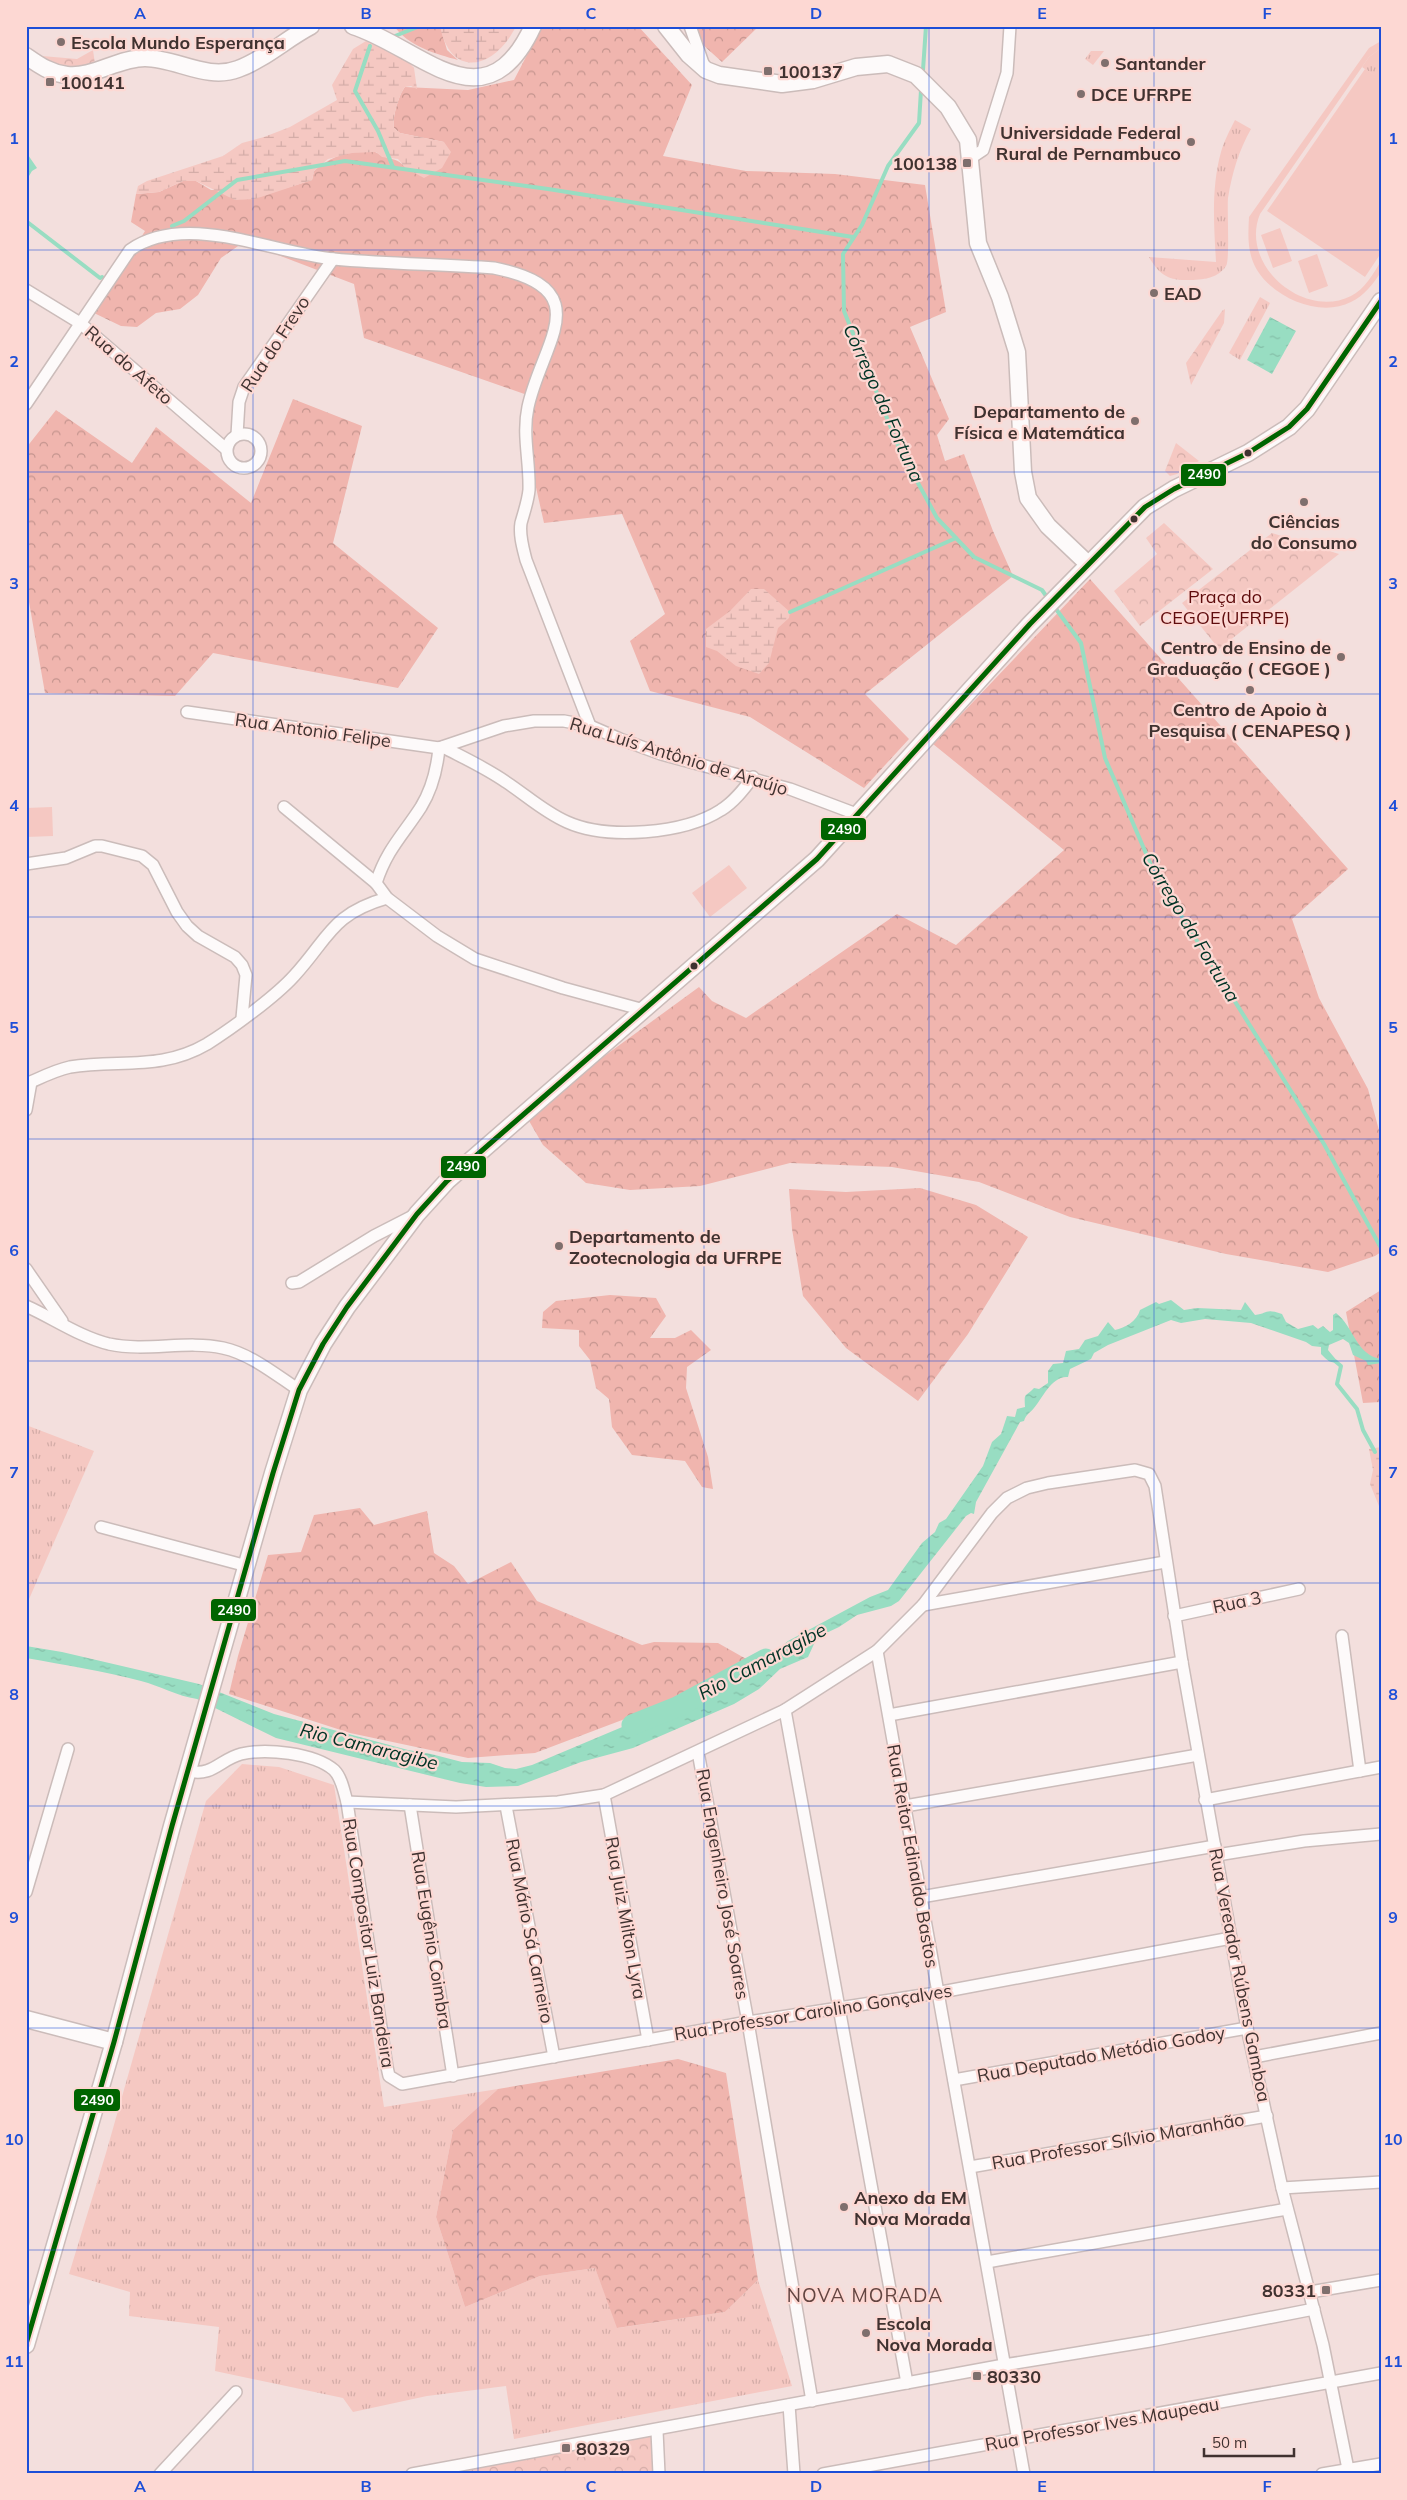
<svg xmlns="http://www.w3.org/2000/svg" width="1407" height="2500" font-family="Mulish,sans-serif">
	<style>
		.grass { fill: url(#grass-tufts) }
		.forest { fill: url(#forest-crowns) }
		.wetland { fill: url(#wetland-marsh) }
		.park { fill: url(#park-crowns) }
		.garden { fill: #f5c8c2 }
		.water { fill: url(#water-ripples) }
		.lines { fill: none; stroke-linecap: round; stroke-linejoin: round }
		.stream { stroke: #98ddc2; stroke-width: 4 }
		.river { stroke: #98ddc2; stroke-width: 21 }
		.street-casing { stroke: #cbbcba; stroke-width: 14 }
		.secondary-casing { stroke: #cbbcba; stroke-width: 19 }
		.street { stroke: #fdfafa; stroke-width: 11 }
		.secondary { stroke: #fdfafa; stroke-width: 16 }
		.bus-1-casing { stroke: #fdd8d3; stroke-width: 9 }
		.bus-1 { stroke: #006400; stroke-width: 5 }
		.grid { fill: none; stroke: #1d4ed8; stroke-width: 1; stroke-opacity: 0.55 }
		.poi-dot { fill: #7f6f6d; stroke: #fdd8d3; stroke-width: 2 }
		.bus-dot { fill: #403230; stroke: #fdd8d3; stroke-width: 2 }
		.labels { text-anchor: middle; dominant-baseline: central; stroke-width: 4.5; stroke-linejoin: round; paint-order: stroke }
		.poi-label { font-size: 18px; font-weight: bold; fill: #403230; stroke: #fdd8d3; text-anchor: start }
		.street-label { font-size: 18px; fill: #403230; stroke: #fdd8d3 }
		.park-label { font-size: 18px; fill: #5f0c0d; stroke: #fdd8d3 }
		.water-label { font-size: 19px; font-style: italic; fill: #003325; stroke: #fdd8d3 }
		.neighbourhood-label { font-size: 19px; letter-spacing: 1px; fill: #634541; stroke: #fdd8d3 }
		.line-badge { stroke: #fdd8d3; stroke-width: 2 }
		.badge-label { font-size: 14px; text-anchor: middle; font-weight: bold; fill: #fff }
		.neatline { fill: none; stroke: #1d4ed8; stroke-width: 2 }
		.grid-label { font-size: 16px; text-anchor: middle; font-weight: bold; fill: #1d4ed8 }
	</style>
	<defs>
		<pattern id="grass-tufts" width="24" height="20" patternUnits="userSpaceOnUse" patternTransform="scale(1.25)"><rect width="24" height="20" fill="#f5c8c2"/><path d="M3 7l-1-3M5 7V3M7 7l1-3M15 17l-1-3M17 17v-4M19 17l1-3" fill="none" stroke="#d3aca7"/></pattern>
		<pattern id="forest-crowns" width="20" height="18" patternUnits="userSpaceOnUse" patternTransform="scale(1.25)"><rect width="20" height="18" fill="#f0b5ae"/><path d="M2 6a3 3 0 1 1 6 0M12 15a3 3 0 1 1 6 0" fill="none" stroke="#c4948e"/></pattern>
		<pattern id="wetland-marsh" width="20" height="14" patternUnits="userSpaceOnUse" patternTransform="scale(1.25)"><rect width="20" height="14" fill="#f5c8c2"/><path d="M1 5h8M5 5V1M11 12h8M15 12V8" fill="none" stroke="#d3aca7"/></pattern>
		<pattern id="park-crowns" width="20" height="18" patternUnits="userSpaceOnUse" patternTransform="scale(1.25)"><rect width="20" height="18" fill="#f5c8c2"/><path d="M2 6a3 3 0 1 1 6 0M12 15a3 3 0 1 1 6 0" fill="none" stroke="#d3aca7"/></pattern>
		<pattern id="water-ripples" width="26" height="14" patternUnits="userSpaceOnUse" patternTransform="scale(1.25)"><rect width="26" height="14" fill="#98ddc2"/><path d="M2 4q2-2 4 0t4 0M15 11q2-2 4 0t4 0" fill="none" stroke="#84bea7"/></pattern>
	</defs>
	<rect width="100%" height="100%" fill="#f3dfdd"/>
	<g class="grass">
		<polygon points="1381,48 1381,80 1362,67 1369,57"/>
		<polygon points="1091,51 1104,51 1093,65 1085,59"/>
		<path d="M1235 120 1251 129C1239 150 1232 173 1228 198 1227 210 1230 261 1226 266 1217 280 1199 280 1185 280 1167 280 1158 273 1149 257L1216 262C1214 226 1211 188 1221 152 1224 141 1230 130 1235 120Z"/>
		<polygon points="1260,297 1270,303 1240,360 1229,353"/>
		<polygon points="26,1425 94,1451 26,1606"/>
		<polygon points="242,1764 279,1767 334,1785 384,2107 498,2089 453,2130 436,2217 465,2307 540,2276 595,2268 618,2328 725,2312 758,2280 792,2386 514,2439 506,2386 427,2396 353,2412 343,2398 215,2371 219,2327 129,2316 130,2292 69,2274 106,2153 206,1801"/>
	</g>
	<g class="forest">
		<path d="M394 26H440L447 50 458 60C436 54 408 46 394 26Z"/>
		<path d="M542 26H638L692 85 663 156 746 171 835 174 925 185 946 312 910 327 949 419 937 435 945 461 964 454 993 531 1013 576 865 694 909 739 864 788 750 717 650 691 630 641 665 614 622 514 544 523 533 474V397L364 338 354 284 257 247 241 244 221 258 198 295 180 309 156 313 137 327 121 326 94 313 145 231 131 222 136 194 159 192 183 181H196L211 190 283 189 312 180 314 171C329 157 353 148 375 152 378 153 381 156 385 157 396 160 399 160 407 169L444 142 400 133 394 128C392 118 399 94 405 87L468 90 514 80Z"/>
		<polygon points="682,26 759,26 722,62"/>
		<polygon points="293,399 362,426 333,543 438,628 398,688 213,653 175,696 45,693 26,585 26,448 56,410 132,463 156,427 251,503"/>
		<polygon points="1090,579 1348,869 1292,919 1319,998 1368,1089 1381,1138 1381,1252 1375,1256 1328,1272 1226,1254 1070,1217 979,1182 892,1167 790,1163 700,1186 630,1190 586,1183 543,1145 525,1114 699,987 712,1001 746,1018 897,914 956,945 1064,850 933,744"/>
		<polygon points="920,1188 976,1205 1028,1237 968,1334 918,1401 846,1348 803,1296 792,1229 789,1189 846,1192"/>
		<polygon points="1381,1290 1381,1402 1363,1403 1346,1312"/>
		<polygon points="610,1295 656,1298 666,1316 650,1338 675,1338 691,1330 711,1350 687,1367 686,1388 708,1457 713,1489 702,1487 685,1461 632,1455 612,1427 609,1399 596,1388 590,1360 579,1346 579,1330 542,1328 543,1312 556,1301"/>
		<polygon points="360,1508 374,1525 427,1511 434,1553 454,1566 468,1584 511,1562 537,1601 642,1645 654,1642 718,1643 748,1660 695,1689 638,1714 535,1753 468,1758 350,1733 229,1694 238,1656 268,1555 301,1552 314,1515"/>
		<polygon points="678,2059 726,2073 758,2280 725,2312 617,2328 595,2268 540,2276 465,2307 436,2217 453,2130 498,2089"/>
	</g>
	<g class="wetland">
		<path d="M440 26H516C496 68 451 81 440 26Z"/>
		<path d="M366 41 404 57 414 68 417 89 411 86 405 87C399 94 392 118 394 128L400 133 444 142 451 152 442 168 424 178 407 169 398 159 382 157 376 152 352 153 328 159 314 171 312 180 255 199 235 200 196 181H183L159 192 136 194 138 186 147 181 223 156 242 143 264 137 290 127 337 100 332 85 353 49Z"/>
		<polygon points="751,589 764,589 790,612 789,618 778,628 769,663 759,674 736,666 717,651 706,647 706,629 730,611"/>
		<polygon points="1381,1447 1381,1511 1370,1484 1373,1470 1369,1449"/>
	</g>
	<g class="park">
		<path d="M93 50 95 64C68 70 66 70 42 56L77 59Z"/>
		<polygon points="1225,309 1224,323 1191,385 1186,363 1222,311"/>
		<polygon points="1176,443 1199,461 1177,474 1170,476 1165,471"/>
		<polygon points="1164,523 1213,569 1140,626 1114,591 1157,554 1146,538"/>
		<polygon points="1272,533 1339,554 1219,649 1182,603"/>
		<polygon points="655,2434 655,2474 440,2474"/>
	</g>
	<g class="garden">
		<path d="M1381 41V48L1369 57 1260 214C1239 265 1304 320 1351 296 1365 289 1373 274 1381 261V272C1373 284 1364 296 1351 302 1320 318 1274 298 1257 270 1247 253 1248 236 1249 217L1369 48Z"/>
		<polygon points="1365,69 1381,79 1381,253 1365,277 1267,211"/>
		<polygon points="1280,228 1292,261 1273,268 1261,235"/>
		<polygon points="1317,254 1328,286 1309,293 1298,261"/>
		<polygon points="52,807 53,836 26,837 26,808"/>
		<polygon points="729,865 747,888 710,917 692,893"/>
		<polygon points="609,2456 613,2474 572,2474 570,2464"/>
	</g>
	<g class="water">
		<polygon points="26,152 37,168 32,171 26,181"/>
		<polygon points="1270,317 1296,331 1272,374 1247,360"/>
		<path d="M1171 1300 1184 1310 1197 1308 1241 1310 1245 1302 1255 1315C1268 1314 1264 1308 1282 1314L1286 1322 1298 1329 1313 1325 1318 1329 1323 1326 1330 1332 1333 1330V1315L1336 1313C1354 1327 1356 1355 1381 1359V1363L1368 1365 1366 1361 1353 1355 1349 1343 1343 1339 1329 1345 1328 1350 1338 1362C1330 1364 1326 1359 1321 1354V1347L1312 1346 1306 1342 1251 1323 1205 1319 1181 1323 1171 1320 1108 1345 1094 1353 1091 1359 1070 1369 1068 1377C1052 1375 1042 1399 1034 1408 1030 1413 1026 1414 1024 1421L1020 1422 976 1502 974 1514 971 1513 966 1516 899 1601 891 1606 857 1615 839 1627 822 1635 814 1644 808 1657 780 1669 759 1689 734 1704 633 1748 581 1762 518 1786 486 1787 460 1783 276 1738 197 1699C177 1696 160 1686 141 1681 104 1671 65 1665 26 1658V1646L62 1652 199 1684 274 1714 408 1750 431 1754 462 1762 490 1763 505 1768 516 1769 532 1765 627 1725 644 1716 664 1714 700 1705 728 1689 741 1676 739 1671 776 1651 788 1641 870 1597 888 1590 922 1543 935 1532 939 1523 946 1519 983 1466 992 1442 1001 1434 1007 1416 1015 1417 1017 1409 1025 1407C1024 1391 1025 1398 1034 1388L1039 1389 1048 1383V1371L1053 1364 1063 1363 1066 1351 1079 1349 1085 1340 1098 1336 1108 1322 1115 1330C1125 1328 1137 1321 1140 1310L1156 1302 1159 1304Z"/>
	</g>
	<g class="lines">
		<g class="stream">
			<polyline points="395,36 420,26"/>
			<polyline points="370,46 355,91 378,131 393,167"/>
			<polyline points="923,70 926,26"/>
			<polyline points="921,90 919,123 888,166 862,225 843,254 844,311 899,448 937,518 974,557 1042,590 1049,600"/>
			<polyline points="26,221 100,278 102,277"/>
			<polyline points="172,226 184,221 237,180 345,161 548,189 853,237"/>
			<polyline points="1053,605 1081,643 1105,758 1154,872 1324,1144 1381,1248"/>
			<polyline points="790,612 956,538"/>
			<polyline points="1335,1361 1341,1366 1337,1384 1357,1409 1363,1430 1375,1452"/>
		</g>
		<polyline class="river" points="632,1725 677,1707 766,1659"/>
		<g class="street-casing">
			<g id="street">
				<polyline points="690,26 704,66"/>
				<polyline points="971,158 983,150 1007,73 1010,26"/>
				<polyline points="26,290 80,323 226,449"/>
				<path d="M26 404 130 250C186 211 272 253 334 259 387 264 441 264 494 268 600 289 542 342 528 407 522 435 530 461 529 490 528 501 524 512 521 523 519 535 523 548 526 560L590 726"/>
				<circle cx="244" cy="451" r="17"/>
				<polyline points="237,435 239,402 244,387 333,259"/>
				<polyline points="187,712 439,748 504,726 534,721 564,721 590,726 620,739 661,754 790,789 859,815"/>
				<path d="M443 747C464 758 486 768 506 782 526 795 544 812 567 822 607 840 684 834 721 810 734 802 744 789 753 777"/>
				<path d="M439 748C437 769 432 789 421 807 403 835 387 849 376 883L387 898 437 936 475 959 563 988 644 1010"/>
				<polyline points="284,807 376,883"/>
				<polyline points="26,864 66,858 95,846 102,846 142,856 153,865 177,912 187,926 198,936 235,957 242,965 246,975 242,1018"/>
				<path d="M31 1082C44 1076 56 1070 70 1067 119 1059 161 1071 207 1044 231 1029 275 997 294 976 329 938 331 914 387 898"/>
				<polyline points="26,1110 31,1082"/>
				<polyline points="26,1269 62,1321"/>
				<polyline points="292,1283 299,1282 374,1236 413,1216"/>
				<path d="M26 1306C53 1318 80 1337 109 1344 147 1352 186 1340 223 1348 251 1354 276 1375 299 1390"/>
				<polyline points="101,1527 247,1566"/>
				<polyline points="923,1605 1165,1562"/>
				<polyline points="1174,1616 1299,1589"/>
				<polyline points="1342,1636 1360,1771"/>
				<polyline points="877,1651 1024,2474"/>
				<polyline points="785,1710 907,2383"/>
				<polyline points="889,1715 1182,1662"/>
				<polyline points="698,1752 748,2022 812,2401"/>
				<path d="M189 1771C212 1777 221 1759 241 1754 266 1748 314 1753 334 1770 342 1778 344 1792 347 1802L387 2067 389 2076 402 2084 748 2022 936 1993 1231 1938"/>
				<polyline points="604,1795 648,2040"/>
				<polyline points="1205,1800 1381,1767"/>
				<polyline points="347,1802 456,1807 558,1802 604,1795 785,1710 877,1651 923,1605 992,1513 1007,1498 1027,1488 1048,1483 1135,1470 1149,1474 1155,1486 1182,1662 1247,2028 1282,2188 1323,2345 1349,2474"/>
				<polyline points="410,1805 453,2076"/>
				<polyline points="506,1806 554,2057"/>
				<polyline points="905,1806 1198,1755"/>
				<polyline points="1217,1855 1304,1841 1381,1834"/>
				<polyline points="26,1892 68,1749"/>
				<polyline points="921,1897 1215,1846"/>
				<polyline points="1254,2057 1381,2033"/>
				<polyline points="954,2080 1247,2028"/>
				<polyline points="970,2167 1267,2116"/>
				<polyline points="1282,2188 1381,2182"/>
				<polyline points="987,2262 1287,2209"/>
				<polyline points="1310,2292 1381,2280"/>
				<polyline points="789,2405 794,2474"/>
				<polyline points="657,2431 659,2474"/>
				<polyline points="160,2474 236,2392"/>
				<polyline points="412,2474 1004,2365 1150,2341 1314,2309"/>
				<polyline points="823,2474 1381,2373"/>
				<polyline points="1322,2474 1381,2464"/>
			</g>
		</g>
		<g class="secondary-casing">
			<g id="secondary">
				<path d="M353 26C420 47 485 130 533 26"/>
				<polyline points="666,26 689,55 706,70 719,75 782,84 813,80 856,67 888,64 916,75 948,107 968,140 978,243 1000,297 1017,352 1023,472 1028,498 1048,526 1088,564"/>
				<path d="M26 56C39 65 50 73 67 75 93 78 118 58 145 58 176 58 207 81 238 69 265 59 286 39 311 26"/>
				<polyline points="26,2019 114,2042"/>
				<polyline points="26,2345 114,2042 172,1826 273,1473 299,1390 323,1344 347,1307 417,1214 447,1181 817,859 1030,624 1145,507 1174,489 1248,453 1289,427 1307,409 1381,301"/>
			</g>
		</g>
		<use href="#street" class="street"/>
		<use href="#secondary" class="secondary"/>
		<g class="bus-1-casing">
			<polyline id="bus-1" points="26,2344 114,2042 172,1826 273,1473 299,1390 323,1344 347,1307 417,1214 447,1181 817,859 1030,624 1145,507 1174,489 1248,453 1289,427 1307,409 1381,301"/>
		</g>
		<use href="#bus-1" class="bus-1"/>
	</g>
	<path class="grid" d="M253 26V2474M478 26V2474M704 26V2474M929 26V2474M1154 26V2474M26 250H1381M26 472H1381M26 694H1381M26 917H1381M26 1139H1381M26 1361H1381M26 1583H1381M26 1806H1381M26 2028H1381M26 2250H1381"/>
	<g class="poi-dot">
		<circle cx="61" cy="42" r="5"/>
		<circle cx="1105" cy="63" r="5"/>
		<rect x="763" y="66" width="10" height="10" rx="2.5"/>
		<rect x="45" y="77" width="10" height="10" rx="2.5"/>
		<circle cx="1081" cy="94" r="5"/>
		<circle cx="1191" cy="142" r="5"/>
		<rect x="962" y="158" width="10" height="10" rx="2.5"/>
		<circle cx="1154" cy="293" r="5"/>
		<circle cx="1135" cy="421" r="5"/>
		<circle cx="1304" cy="502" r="5"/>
		<circle cx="1341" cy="657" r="5"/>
		<circle cx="1250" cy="690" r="5"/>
		<circle cx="559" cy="1246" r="5"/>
		<circle cx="844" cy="2207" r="5"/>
		<rect x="1321" y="2285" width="10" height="10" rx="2.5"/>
		<circle cx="866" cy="2333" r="5"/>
		<rect x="972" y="2371" width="10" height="10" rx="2.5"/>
		<rect x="561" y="2443" width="10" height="10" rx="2.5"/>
	</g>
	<g class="bus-dot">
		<circle cx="1248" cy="453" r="4.5"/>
		<circle cx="1134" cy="519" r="4.5"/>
		<circle cx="694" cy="966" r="4.5"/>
	</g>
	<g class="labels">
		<g class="poi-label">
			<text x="71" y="42">Escola Mundo Esperança</text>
			<text x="1115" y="63">Santander</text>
			<text x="778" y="71">100137</text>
			<text x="60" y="82">100141</text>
			<text x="1091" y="94">DCE UFRPE</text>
			<text x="1181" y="132" text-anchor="end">Universidade Federal<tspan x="1181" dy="21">Rural de Pernambuco</tspan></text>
			<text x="957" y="163" text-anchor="end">100138</text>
			<text x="1164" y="293">EAD</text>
			<text x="1125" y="411" text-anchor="end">Departamento de<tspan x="1125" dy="21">Física e Matemática</tspan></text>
			<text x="1304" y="521" text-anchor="middle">Ciências<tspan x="1304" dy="21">do Consumo</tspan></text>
			<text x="1331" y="647" text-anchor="end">Centro de Ensino de<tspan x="1331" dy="21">Graduação ( CEGOE )</tspan></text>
			<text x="1250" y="709" text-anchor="middle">Centro de Apoio à<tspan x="1250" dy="21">Pesquisa ( CENAPESQ )</tspan></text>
			<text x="569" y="1236">Departamento de<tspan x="569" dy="21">Zootecnologia da UFRPE</tspan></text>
			<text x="854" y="2197">Anexo da EM<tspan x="854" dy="21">Nova Morada</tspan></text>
			<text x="1316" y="2290" text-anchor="end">80331</text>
			<text x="876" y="2323">Escola<tspan x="876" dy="21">Nova Morada</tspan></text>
			<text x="987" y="2376">80330</text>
			<text x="576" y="2448">80329</text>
		</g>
		<g class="street-label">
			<text transform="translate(275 344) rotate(-57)">Rua do Frevo</text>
			<text transform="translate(129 365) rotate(41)">Rua do Afeto</text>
			<text transform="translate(313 730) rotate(8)">Rua Antonio Felipe</text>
			<text transform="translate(679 756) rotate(17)">Rua Luís Antônio de Araújo</text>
			<text transform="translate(1237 1602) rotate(-12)">Rua 3</text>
			<text transform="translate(913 1856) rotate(80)">Rua Reitor Edinaldo Bastos</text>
			<text transform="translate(723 1884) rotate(80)">Rua Engenheiro José Soares</text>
			<text transform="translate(626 1918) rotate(80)">Rua Juiz Milton Lyra</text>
			<text transform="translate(530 1931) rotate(79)">Rua Mário Sá Carneiro</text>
			<text transform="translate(432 1940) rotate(81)">Rua Eugênio Coimbra</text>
			<text transform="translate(369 1943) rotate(81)">Rua Compositor Luiz Bandeira</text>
			<text transform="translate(1240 1975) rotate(79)">Rua Vereador Rúbens Gamboa</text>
			<text transform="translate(813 2012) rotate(-9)">Rua Professor Carolino Gonçalves</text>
			<text transform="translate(1101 2054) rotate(-10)">Rua Deputado Metódio Godoy</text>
			<text transform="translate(1118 2141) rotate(-10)">Rua Professor Sílvio Maranhão</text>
			<text transform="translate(1102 2424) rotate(-10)">Rua Professor Ives Maupeau</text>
		</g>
		<g class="park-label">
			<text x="1225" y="596">Praça do<tspan x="1225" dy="21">CEGOE(UFRPE)</tspan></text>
		</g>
		<g class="water-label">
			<text transform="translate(884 403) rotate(66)">Córrego da Fortuna</text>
			<text transform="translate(1191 927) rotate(59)">Córrego da Fortuna</text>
			<text transform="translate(762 1661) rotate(-28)">Rio Camaragibe</text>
			<text transform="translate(369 1746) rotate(14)">Rio Camaragibe</text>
		</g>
		<g class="neighbourhood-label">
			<text x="865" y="2295">NOVA MORADA</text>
		</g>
	</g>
	<g class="line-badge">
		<rect x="1180" y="463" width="47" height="24" rx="5" fill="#006400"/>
		<rect x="820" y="817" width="47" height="24" rx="5" fill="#006400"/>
		<rect x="440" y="1155" width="47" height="24" rx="5" fill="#006400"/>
		<rect x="210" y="1598" width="47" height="24" rx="5" fill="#006400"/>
		<rect x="73" y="2088" width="48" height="24" rx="5" fill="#006400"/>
	</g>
	<g class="badge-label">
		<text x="1204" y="479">2490</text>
		<text x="844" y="834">2490</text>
		<text x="463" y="1171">2490</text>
		<text x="234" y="1615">2490</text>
		<text x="97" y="2105">2490</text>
	</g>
	<rect width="1407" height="2500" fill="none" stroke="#fdd8d3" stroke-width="55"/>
	<path d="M1204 2448v8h90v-8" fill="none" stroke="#403230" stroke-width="2.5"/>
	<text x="1212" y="2448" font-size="15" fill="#403230" stroke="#fdd8d3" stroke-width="4" paint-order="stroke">50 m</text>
	<rect x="28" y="28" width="1352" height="2444" class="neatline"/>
	<g class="grid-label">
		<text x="140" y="19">A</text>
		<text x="366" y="19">B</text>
		<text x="591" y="19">C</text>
		<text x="816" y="19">D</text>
		<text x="1042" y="19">E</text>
		<text x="1267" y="19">F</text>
		<text x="14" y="144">1</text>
		<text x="1393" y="144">1</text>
		<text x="14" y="367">2</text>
		<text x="1393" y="367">2</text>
		<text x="14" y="589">3</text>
		<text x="1393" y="589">3</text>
		<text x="14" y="811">4</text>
		<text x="1393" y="811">4</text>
		<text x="14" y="1033">5</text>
		<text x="1393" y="1033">5</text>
		<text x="14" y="1256">6</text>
		<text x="1393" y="1256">6</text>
		<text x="14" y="1478">7</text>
		<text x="1393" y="1478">7</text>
		<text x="14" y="1700">8</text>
		<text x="1393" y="1700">8</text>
		<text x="14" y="1923">9</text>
		<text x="1393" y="1923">9</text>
		<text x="14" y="2145">10</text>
		<text x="1393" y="2145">10</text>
		<text x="14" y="2367">11</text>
		<text x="1393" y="2367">11</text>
		<text x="140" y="2492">A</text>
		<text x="366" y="2492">B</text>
		<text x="591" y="2492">C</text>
		<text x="816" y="2492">D</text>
		<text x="1042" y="2492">E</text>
		<text x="1267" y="2492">F</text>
	</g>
</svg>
